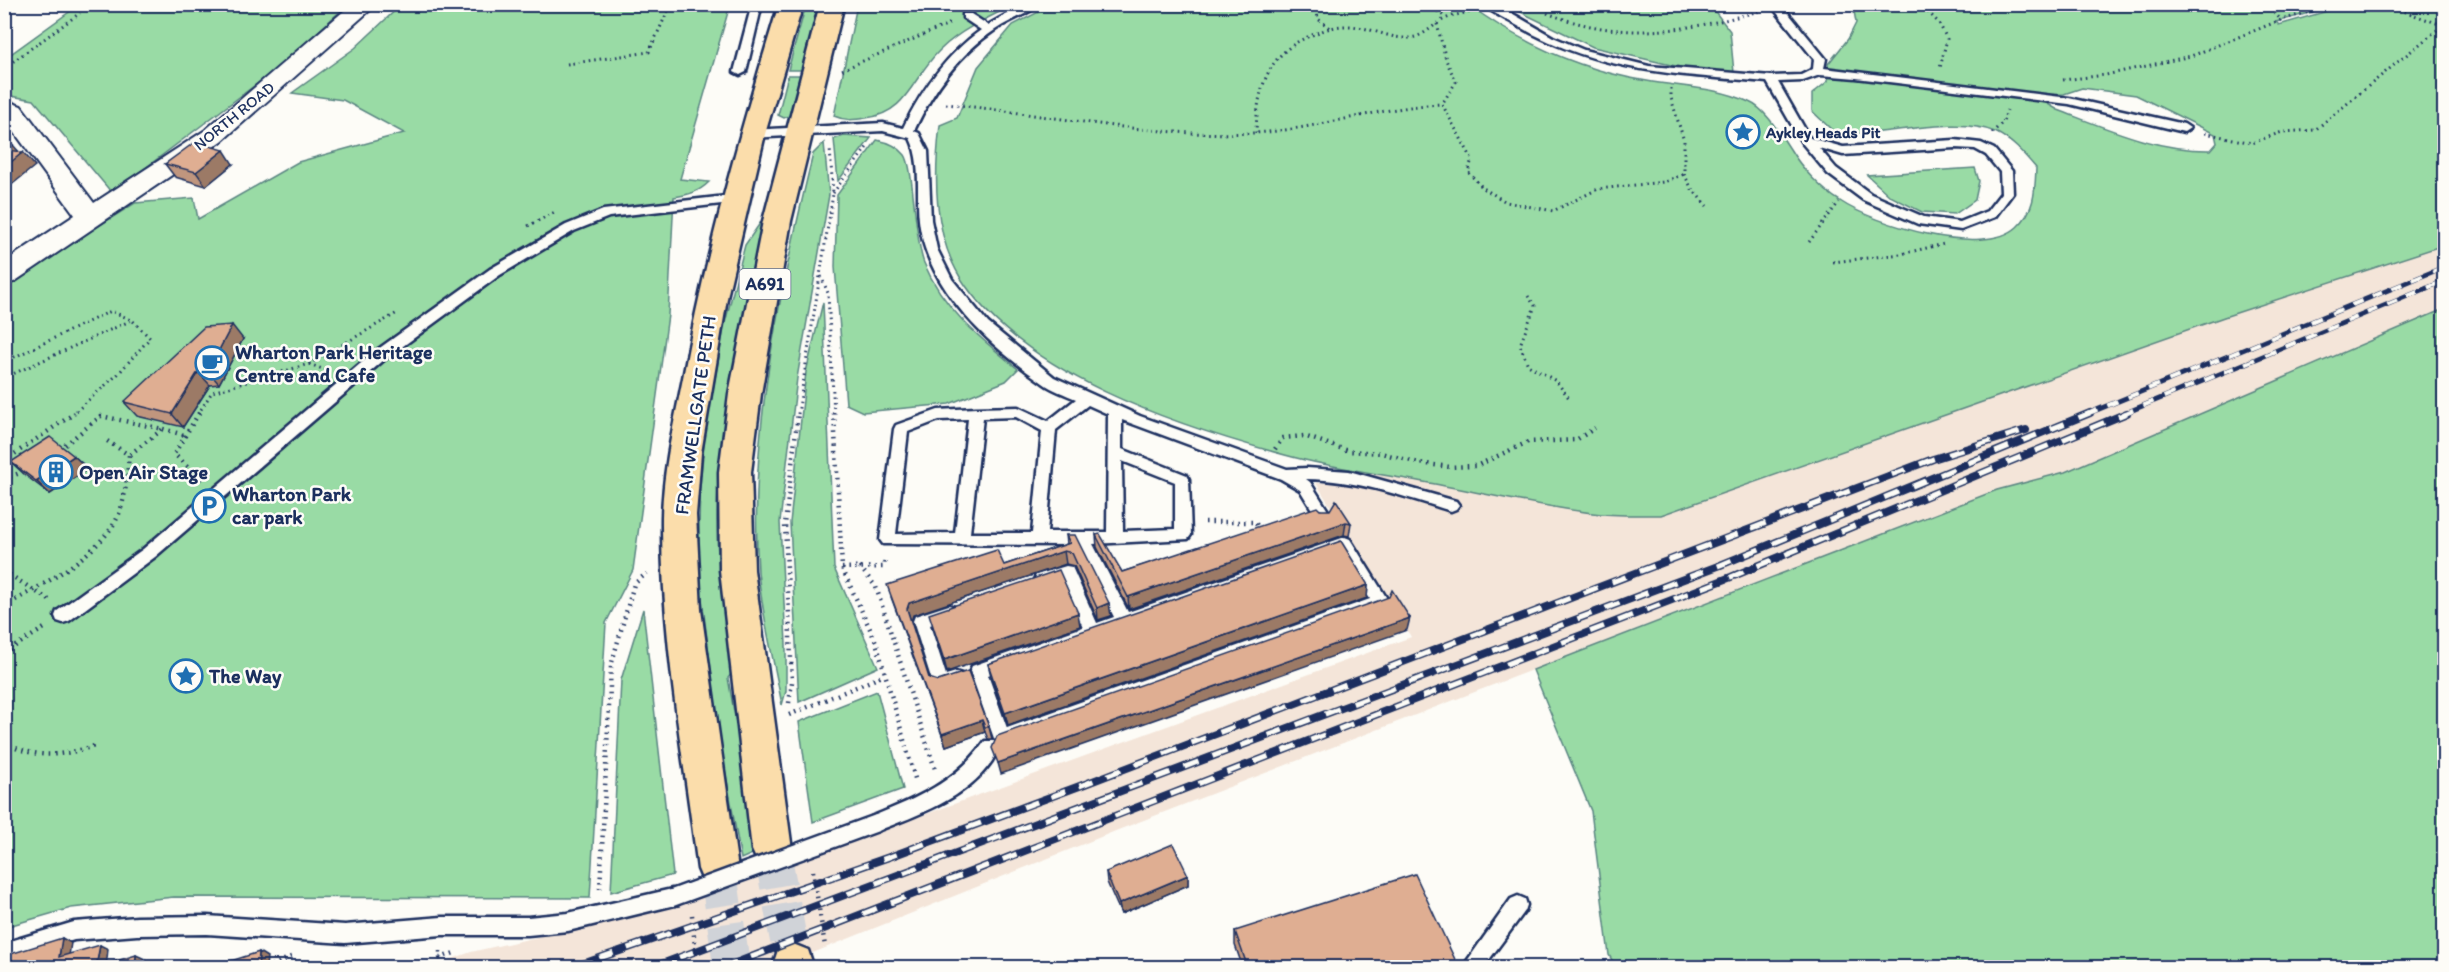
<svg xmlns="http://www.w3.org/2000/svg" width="2449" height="972" font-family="Itim,sans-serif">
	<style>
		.built { fill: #f4e5d9 }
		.green { fill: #99dba5; stroke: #5a8582; stroke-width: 1.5; fill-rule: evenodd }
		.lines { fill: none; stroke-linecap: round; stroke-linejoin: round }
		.trunk-tunnel { stroke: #d0d3d8; stroke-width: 37; stroke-dasharray: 37 18; stroke-linecap: butt }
		.service-casing { stroke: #1b2f5e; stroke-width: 5 }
		.minor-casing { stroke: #1b2f5e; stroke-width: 4 }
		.trunk-casing { stroke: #1b2f5e; stroke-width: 5 }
		.path-far1 { stroke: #1b2f5e; stroke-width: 3; stroke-dasharray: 1.5 4; stroke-linecap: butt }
		.path { stroke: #1b2f5e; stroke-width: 4.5; stroke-dasharray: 1.5 5; stroke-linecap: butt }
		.service { fill: #fdfcf7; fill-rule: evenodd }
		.minor { fill: #fdfcf7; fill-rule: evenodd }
		.trunk { fill: #fbddab; fill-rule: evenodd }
		.rail-far1-casing { stroke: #1b2f5e; stroke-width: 5 }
		.rail-casing { stroke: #1b2f5e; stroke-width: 8 }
		.rail-far1 { stroke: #fdfcf7; stroke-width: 4; stroke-dasharray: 11; stroke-linecap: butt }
		.rail { stroke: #fdfcf7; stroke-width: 5; stroke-dasharray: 15; stroke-linecap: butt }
		.service-bridge-casing { stroke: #1b2f5e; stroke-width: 21; stroke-linecap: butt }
		.service-bridge { stroke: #fdfcf7; stroke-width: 16 }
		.wall { fill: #c0967e; stroke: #1b2f5e; stroke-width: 1.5 }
		.shaded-wall { fill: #9c7a66; stroke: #1b2f5e; stroke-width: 1.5 }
		.building { fill: #dfae92; stroke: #1b2f5e; stroke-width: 1.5 }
		.labels { text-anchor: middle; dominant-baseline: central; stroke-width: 5; stroke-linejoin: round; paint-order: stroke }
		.far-street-label { font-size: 16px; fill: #1b2f5e; stroke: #fdfcf7 }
		.far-poi-label { font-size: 16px; font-weight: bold; fill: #1b2f5e; stroke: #fdfcf7; text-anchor: start }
		.shield { fill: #fdfcf7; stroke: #5f6c8c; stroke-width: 1.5 }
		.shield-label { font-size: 18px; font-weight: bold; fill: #1b2f5e }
		.poi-label { font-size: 20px; font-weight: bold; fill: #1b2f5e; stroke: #fdfcf7; text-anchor: start }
		.street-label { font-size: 20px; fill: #1b2f5e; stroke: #fdfcf7 }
	</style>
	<rect width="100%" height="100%" fill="#fdfcf7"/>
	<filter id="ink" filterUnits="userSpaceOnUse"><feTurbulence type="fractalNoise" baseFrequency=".0167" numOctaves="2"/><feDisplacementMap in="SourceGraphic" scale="12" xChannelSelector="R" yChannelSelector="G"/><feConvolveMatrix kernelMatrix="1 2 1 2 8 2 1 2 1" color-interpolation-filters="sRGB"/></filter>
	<g filter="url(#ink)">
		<polygon class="built" points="2444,245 2444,309 2065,472 1997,490 1118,830 778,967 427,968 471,952 674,906 1411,637 1316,483 1344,482 1345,467 1594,514"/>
		<g class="green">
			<polygon points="79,5 347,5 279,67 112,193 34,100 5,95 4,59"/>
			<path d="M401 5H730L680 179 709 182C699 192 688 195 674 197L668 315 633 570 606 623 590 898 174 897 71 908 5 927V285L135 203 194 198 198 219 298 162 404 133 343 100 292 93 355 48Z"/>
			<polygon points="806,5 821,5 804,70 788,70"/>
			<path d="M857 5H1014C989 17 960 30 940 50 912 77 908 113 866 118 854 120 845 121 834 116Z"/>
			<path d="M1052 5H1469C1522 44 1581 70 1647 81 1681 87 1717 87 1749 102 1766 109 1780 134 1790 149 1802 169 1821 189 1840 201 1874 224 1983 258 2017 227 2035 211 2035 190 2036 168 2024 154 2012 140 1995 132 1961 117 1906 131 1870 133 1858 134 1845 132 1833 131L1812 111V94L1828 81V64L1848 39 1856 23 1853 5H2338L2276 22 2279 25 2348 5H2444V245L2224 317 1661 515C1639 515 1615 516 1592 513 1538 506 1483 493 1429 483 1382 474 1331 468 1285 455 1178 426 1021 375 960 277 933 232 934 176 940 125L957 118 978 67 1013 25ZM2082 88 2136 95 2215 134 2217 143 2211 150C2157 151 2108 129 2058 110L2046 103 2044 95 2064 94Z"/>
			<polygon points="1506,5 1710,5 1730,31 1734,73 1684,68 1593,47"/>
			<polygon points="788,75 802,75 792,115 784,118 778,115"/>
			<polygon points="844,136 871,138 838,181 834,139"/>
			<path d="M877 140C888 142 898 146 905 155 914 167 914 239 924 263 943 309 981 339 1018 369L1006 381 949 404 863 412 846 404 835 267 837 195Z"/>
			<path d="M824 143 829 195 797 378 780 522 786 644V691L782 705C774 661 762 615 758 571 749 430 780 290 813 154Z"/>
			<polygon points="1975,168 1979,181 1975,200 1955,214 1922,212 1890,196 1867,175"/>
			<path d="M767 213C748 309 722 407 717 505 715 561 725 618 732 673L728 678 759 851 741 859 721 747 698 568 700 486 705 434 725 323 745 245Z"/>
			<polygon points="823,302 834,568 878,667 799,702 790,523 806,372"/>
			<polygon points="2444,309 2444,967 1616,967 1609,955 1591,811 1533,670 1997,490 2065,472"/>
			<polygon points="643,609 673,875 611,892 621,680"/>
			<polygon points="877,691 903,789 813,822 799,722"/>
		</g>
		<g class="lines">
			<g class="trunk-tunnel">
				<polyline points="772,850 793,965"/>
				<polyline points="718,869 732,968"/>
			</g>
			<g class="service-casing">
				<g id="service">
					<polygon points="752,4 762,4 746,72 740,75 734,72"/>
					<path d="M1025 4H1040C1027 15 1009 20 995 30 958 55 933 90 914 131L919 133 928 151 931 220 937 249 952 279 988 323 1054 377 1140 416 1287 469 1307 468 1349 471 1456 501 1459 505 1456 509 1451 511C1403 496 1356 480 1306 479L1310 482 1332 517 1329 521H1319L1300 490 1281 479 1122 420V449L1187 475 1189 479 1191 535 1188 539 1093 544 1128 612 1345 537 1350 539 1386 597 1388 602 1386 607 1002 746 998 744C999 751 995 755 992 761 966 799 918 815 877 831L871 829 868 823 871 817C915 799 957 782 985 741H995L970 671 972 666 1083 627 1062 580 1042 587 1036 585 1034 580 1036 575 1066 566 1072 567 1097 623 1114 617 1078 545 883 544 880 540 894 429 896 425 938 410 976 408 1018 407 1048 421 1076 399C1065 394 1052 390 1043 383 989 346 926 288 919 220 916 193 922 163 910 138L883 131 752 138 746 134 752 130 883 123 903 128C922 89 946 55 981 30L963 18V14H971L988 25ZM1088 405 1108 414 1107 532H1047L1056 430ZM1016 417 1042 431 1032 533H970L983 418ZM968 419 955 533 896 534 908 432 939 420ZM1122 461 1175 482V529L1123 531ZM1341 551 1370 599 1007 728 988 675Z"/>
					<path d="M1482 4H1496L1553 37 1584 50 1649 66 1771 76 1801 75 1813 69 1814 59 1770 4H1781L1826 59 1824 68 2069 98 2184 124 2190 128 2184 132 2069 104 1856 78 1820 75 1803 81 1778 82 1810 138 1843 147 1955 140 1981 143 1994 149 2012 171 2013 193 1995 217 1961 230 1918 224 1863 200 1828 174 1802 143 1767 82C1675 74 1601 73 1518 26 1506 19 1492 13 1482 4ZM1819 148 1843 155 1955 148 1975 149 1986 155 2000 172 2001 193 1987 211 1960 222 1924 217 1871 194 1836 168Z"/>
					<polygon points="735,195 739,196 739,202 609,217 574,231 500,275 384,360 155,557 69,621 63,623 57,621 55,616 57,611 143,549 374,352 490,269 566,225 603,210"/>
					<polygon points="949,605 955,607 957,612 955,617 930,625 946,675 956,672 962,674 964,679 962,684 941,691 935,689 933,684 913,621 915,616"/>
					<polygon points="672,889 679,892 681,898 679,904 568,931 528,935 442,935 345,943 207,934 137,935 74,940 4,962 4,943 74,922 137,917 207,916 345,925 442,917 528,917 568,913"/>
					<polygon points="1518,896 1525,899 1527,905 1525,911 1483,968 1462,968 1511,899"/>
				</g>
			</g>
			<g class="minor-casing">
				<polygon id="minor" points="352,4 377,4 222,141 14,282 4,284 4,262 75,215 4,118 4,100 21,106 94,203 204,131"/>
			</g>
			<g class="trunk-casing">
				<g id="trunk">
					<path d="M779 4H803L765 134 728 293 701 453 696 515 701 610 738 869 732 883 718 888 704 883 698 869C683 753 661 635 662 517 663 470 674 423 683 378 706 251 741 128 779 4Z"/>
					<polygon points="820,4 844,4 791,221 761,394 751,472 754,570 792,850 786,863 772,869 758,863 752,850 720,570 719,472 729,394 763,221"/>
					<polygon points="793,944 808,950 814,968 772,968 778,950"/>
				</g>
			</g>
			<g class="path-far1">
				<polyline points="1316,4 1318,19 1330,28"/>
				<polyline points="1429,4 1446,18"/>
				<polyline points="1920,4 1939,23 1947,39 1940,68"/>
				<polyline points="2279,4 2273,11 2281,20"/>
				<polyline points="2384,4 2442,25"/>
				<path d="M1547 13C1621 42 1685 32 1759 11"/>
				<polyline points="1437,24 1446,60 1456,82 1442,104"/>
				<polyline points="567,64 649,52 671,4"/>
				<polyline points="4,68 80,13"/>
				<polyline points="842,70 951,23"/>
				<polyline points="2063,80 2106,75 2191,56 2281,20 2338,4"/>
				<polyline points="1671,88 1671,98 1684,141 1684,174 1692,189 1707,206"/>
				<path d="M946 104C1049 114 1149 138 1253 133 1317 130 1378 107 1442 104L1472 159 1468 172 1483 188 1506 202 1553 211 1598 189 1664 182 1684 174"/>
				<path d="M1256 133C1257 90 1267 53 1310 36 1323 30 1336 25 1350 26 1370 27 1389 39 1409 38 1424 37 1432 25 1445 19 1454 15 1463 13 1472 12"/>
				<polyline points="1992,133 2003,122 2007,110"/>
				<polyline points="2205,133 2252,143 2282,132 2315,130 2443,25"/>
				<polyline points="833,193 868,146"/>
				<polyline points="528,226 555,212"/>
				<polyline points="1809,242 1839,202"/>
				<polyline points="1833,262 1901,254 1944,244"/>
				<polyline points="821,276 828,293 834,414"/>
				<polyline points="1528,296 1535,306 1520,345 1528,365 1556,381 1569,398"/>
				<polyline points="4,362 111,311 132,320 150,338 118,374 73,414"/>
				<polyline points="309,364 328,371"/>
				<polyline points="4,378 132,320"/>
				<polyline points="198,414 212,392 309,364 399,312"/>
				<polyline points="798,414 833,194 830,148"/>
			</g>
			<g class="path">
				<polyline points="199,413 174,454 203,480"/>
				<polyline points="834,413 842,568 876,642 916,782"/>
				<polyline points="163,429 184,435"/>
				<polyline points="60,449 101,416 163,429 129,455"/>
				<polyline points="1275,449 1283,438 1304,436 1349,451 1381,453 1419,463 1450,467 1476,466 1528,442 1576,440 1595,428"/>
				<polyline points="4,461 75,413"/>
				<polyline points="4,479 25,471"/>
				<polyline points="1205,522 1255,522 1259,529"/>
				<polyline points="860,567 876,587 935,769"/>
				<polyline points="842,568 884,567 885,558"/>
				<polyline points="4,571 49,600"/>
				<path d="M4 606C40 587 103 553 119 514 126 496 127 475 129 455L107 441"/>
				<polyline points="4,653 46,627"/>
				<polyline points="789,703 792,682 785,524 798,413"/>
				<polyline points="789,715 885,675"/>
				<path d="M4 743C41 760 60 756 98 745"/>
				<polyline points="813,871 825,946"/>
				<polyline points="600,889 611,666 634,584 647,573"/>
				<polyline points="692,915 697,968"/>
				<polyline points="440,951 440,958 457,952"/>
				<polyline points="266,968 293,956"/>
			</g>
			<use href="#service" class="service"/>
			<use href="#minor" class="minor"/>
			<use href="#trunk" class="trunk"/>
			<g class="rail-far1-casing">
				<g id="rail-far1">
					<polyline points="2087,414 2444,267"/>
					<polyline points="2123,414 2444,281"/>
				</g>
			</g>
			<g class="rail-casing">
				<g id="rail">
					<polyline points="571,968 892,856 1085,784 1933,459 2026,430"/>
					<polyline points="651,968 1718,566 2090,413"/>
					<polyline points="723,968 1731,577 2127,413"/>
				</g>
			</g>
			<use href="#rail-far1" class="rail-far1"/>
			<use href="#rail" class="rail"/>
			<g class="service-bridge-casing">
				<polyline id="service-bridge" points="672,898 877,823"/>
			</g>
			<use href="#service-bridge" class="service-bridge"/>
		</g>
		<g class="wall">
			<polygon points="165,164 233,164 206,186 175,177"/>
			<polygon points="243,339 219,384 210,385 183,427 137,416 124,402"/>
			<polygon points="74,456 88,469 50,494 25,475 11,462"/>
			<polygon points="1320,510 1351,523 1349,536 1344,535 1129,609 1097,547 1096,535 1122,572"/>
			<polygon points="1066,535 1111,616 1098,620 1074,566 1066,564 913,615 911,622 929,678 989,727 992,739 988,739 985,732 946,746 891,597 1004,565 1067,544"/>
			<polygon points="1368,585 1367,598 1008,725 991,676 988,664"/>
			<polygon points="1106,872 1188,875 1188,885 1121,914 1107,882"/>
			<polygon points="1235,931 1459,968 1243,968 1235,945"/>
		</g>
		<g class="shaded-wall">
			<polygon points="4,4 13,4 4,11"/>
			<polygon points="13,145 21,154 23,152 35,166 4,191 4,168 6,150"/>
			<polygon points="224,150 233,164 206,186 196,172"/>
			<polygon points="232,325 243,339 219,384 208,371"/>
			<polygon points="198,372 210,385 183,427 172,414"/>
			<polygon points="74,456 88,469 50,494 36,481"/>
			<polygon points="1346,522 1344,535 1129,609 1128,597"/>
			<polygon points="1064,551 1066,564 913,615 911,622 907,609 909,603"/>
			<polygon points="1368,585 1367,598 1008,725 1005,713"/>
			<polygon points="1109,603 1111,616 1098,620 1097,608"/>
			<polygon points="1078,613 1080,626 947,672 944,660"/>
			<polygon points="1410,618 1407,630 1001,774 998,763"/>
			<polygon points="982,720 985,732 946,746 942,734"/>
			<polygon points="1188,875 1188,885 1121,914 1119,904"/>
			<polygon points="62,938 71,943 68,962 59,957"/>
			<polygon points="100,945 108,949 106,968 96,967"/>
			<polygon points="259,952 267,957 266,968 258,968"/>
			<polygon points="136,955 145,959 144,968 135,968"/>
		</g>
		<g class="building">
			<polygon points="195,142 224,150 196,172 165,164"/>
			<polygon points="4,143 13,145 6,150 23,152 4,168"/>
			<polygon points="232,325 208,371 198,372 172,414 124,402 204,327"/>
			<polygon points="50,437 74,456 36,481 11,462"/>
			<polygon points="1336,500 1351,523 1346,522 1128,597 1096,535 1100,534 1122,572 1317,507 1320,510 1330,510"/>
			<polygon points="1066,535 1075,535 1109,603 1097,608 1072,553 1064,551 909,603 907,609 929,678 938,681 968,671 989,727 985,727 982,720 942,734 887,585 997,550 1004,565 1070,543"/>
			<polygon points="1341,541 1368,585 1005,713 988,664"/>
			<polygon points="1059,570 1078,613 944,660 929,614"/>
			<polygon points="1392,590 1410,618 998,763 992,748 997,736 1389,597"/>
			<polygon points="1173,844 1188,875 1119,904 1106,872"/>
			<polygon points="1415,874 1459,968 1248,968 1235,931"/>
			<polygon points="62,938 59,957 100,945 96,967 136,955 135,968 4,968 4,956"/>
			<polygon points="259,952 258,968 209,968"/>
		</g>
	</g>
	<defs>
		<g id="sight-ring" transform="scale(1.725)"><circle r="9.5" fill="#fdfcf7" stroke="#1f6fb2" stroke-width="1.5"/><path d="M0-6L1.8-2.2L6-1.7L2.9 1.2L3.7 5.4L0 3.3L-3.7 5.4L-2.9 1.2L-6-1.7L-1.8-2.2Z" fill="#1f6fb2"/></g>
		<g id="cafe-ring" transform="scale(1.725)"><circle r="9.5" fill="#fdfcf7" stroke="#1f6fb2" stroke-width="1.5"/><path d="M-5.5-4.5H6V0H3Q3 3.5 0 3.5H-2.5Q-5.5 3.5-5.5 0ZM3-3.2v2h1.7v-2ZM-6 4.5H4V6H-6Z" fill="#1f6fb2"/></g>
		<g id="building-ring" transform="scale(1.725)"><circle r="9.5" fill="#fdfcf7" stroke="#1f6fb2" stroke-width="1.5"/><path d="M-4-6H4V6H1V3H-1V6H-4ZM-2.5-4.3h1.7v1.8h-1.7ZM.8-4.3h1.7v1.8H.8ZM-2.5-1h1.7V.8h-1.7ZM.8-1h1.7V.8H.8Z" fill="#1f6fb2"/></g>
		<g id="parking-ring" transform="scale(1.725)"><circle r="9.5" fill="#fdfcf7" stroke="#1f6fb2" stroke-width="1.5"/><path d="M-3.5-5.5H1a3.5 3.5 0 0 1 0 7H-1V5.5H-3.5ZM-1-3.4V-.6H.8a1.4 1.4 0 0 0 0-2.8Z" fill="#1f6fb2"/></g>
	</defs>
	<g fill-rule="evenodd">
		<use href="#sight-ring" x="1743" y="132"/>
		<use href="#cafe-ring" x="212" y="363"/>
		<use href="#building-ring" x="56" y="472"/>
		<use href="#parking-ring" x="209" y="506"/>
		<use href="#sight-ring" x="186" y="676"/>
	</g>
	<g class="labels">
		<g class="far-street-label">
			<text transform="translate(234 116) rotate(-39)">NORTH ROAD</text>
		</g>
		<g class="far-poi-label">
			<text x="1766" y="132">Aykley Heads Pit</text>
		</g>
		<rect class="shield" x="739.5" y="269" width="51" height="30" rx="4.5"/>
		<g class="shield-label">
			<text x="765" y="284">A691</text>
		</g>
		<g class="poi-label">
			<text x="235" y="352">Wharton Park Heritage<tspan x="235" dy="23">Centre and Cafe</tspan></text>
			<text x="79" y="472">Open Air Stage</text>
			<text x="232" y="494">Wharton Park<tspan x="232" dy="23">car park</tspan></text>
			<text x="209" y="676">The Way</text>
		</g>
		<g class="street-label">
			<text transform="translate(695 415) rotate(-82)">FRAMWELLGATE PETH</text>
		</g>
	</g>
	<rect width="2449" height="972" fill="none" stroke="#fdfcf7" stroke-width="24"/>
	<rect x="12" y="12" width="2425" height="948" fill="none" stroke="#1b2f5e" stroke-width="2" filter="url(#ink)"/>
</svg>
